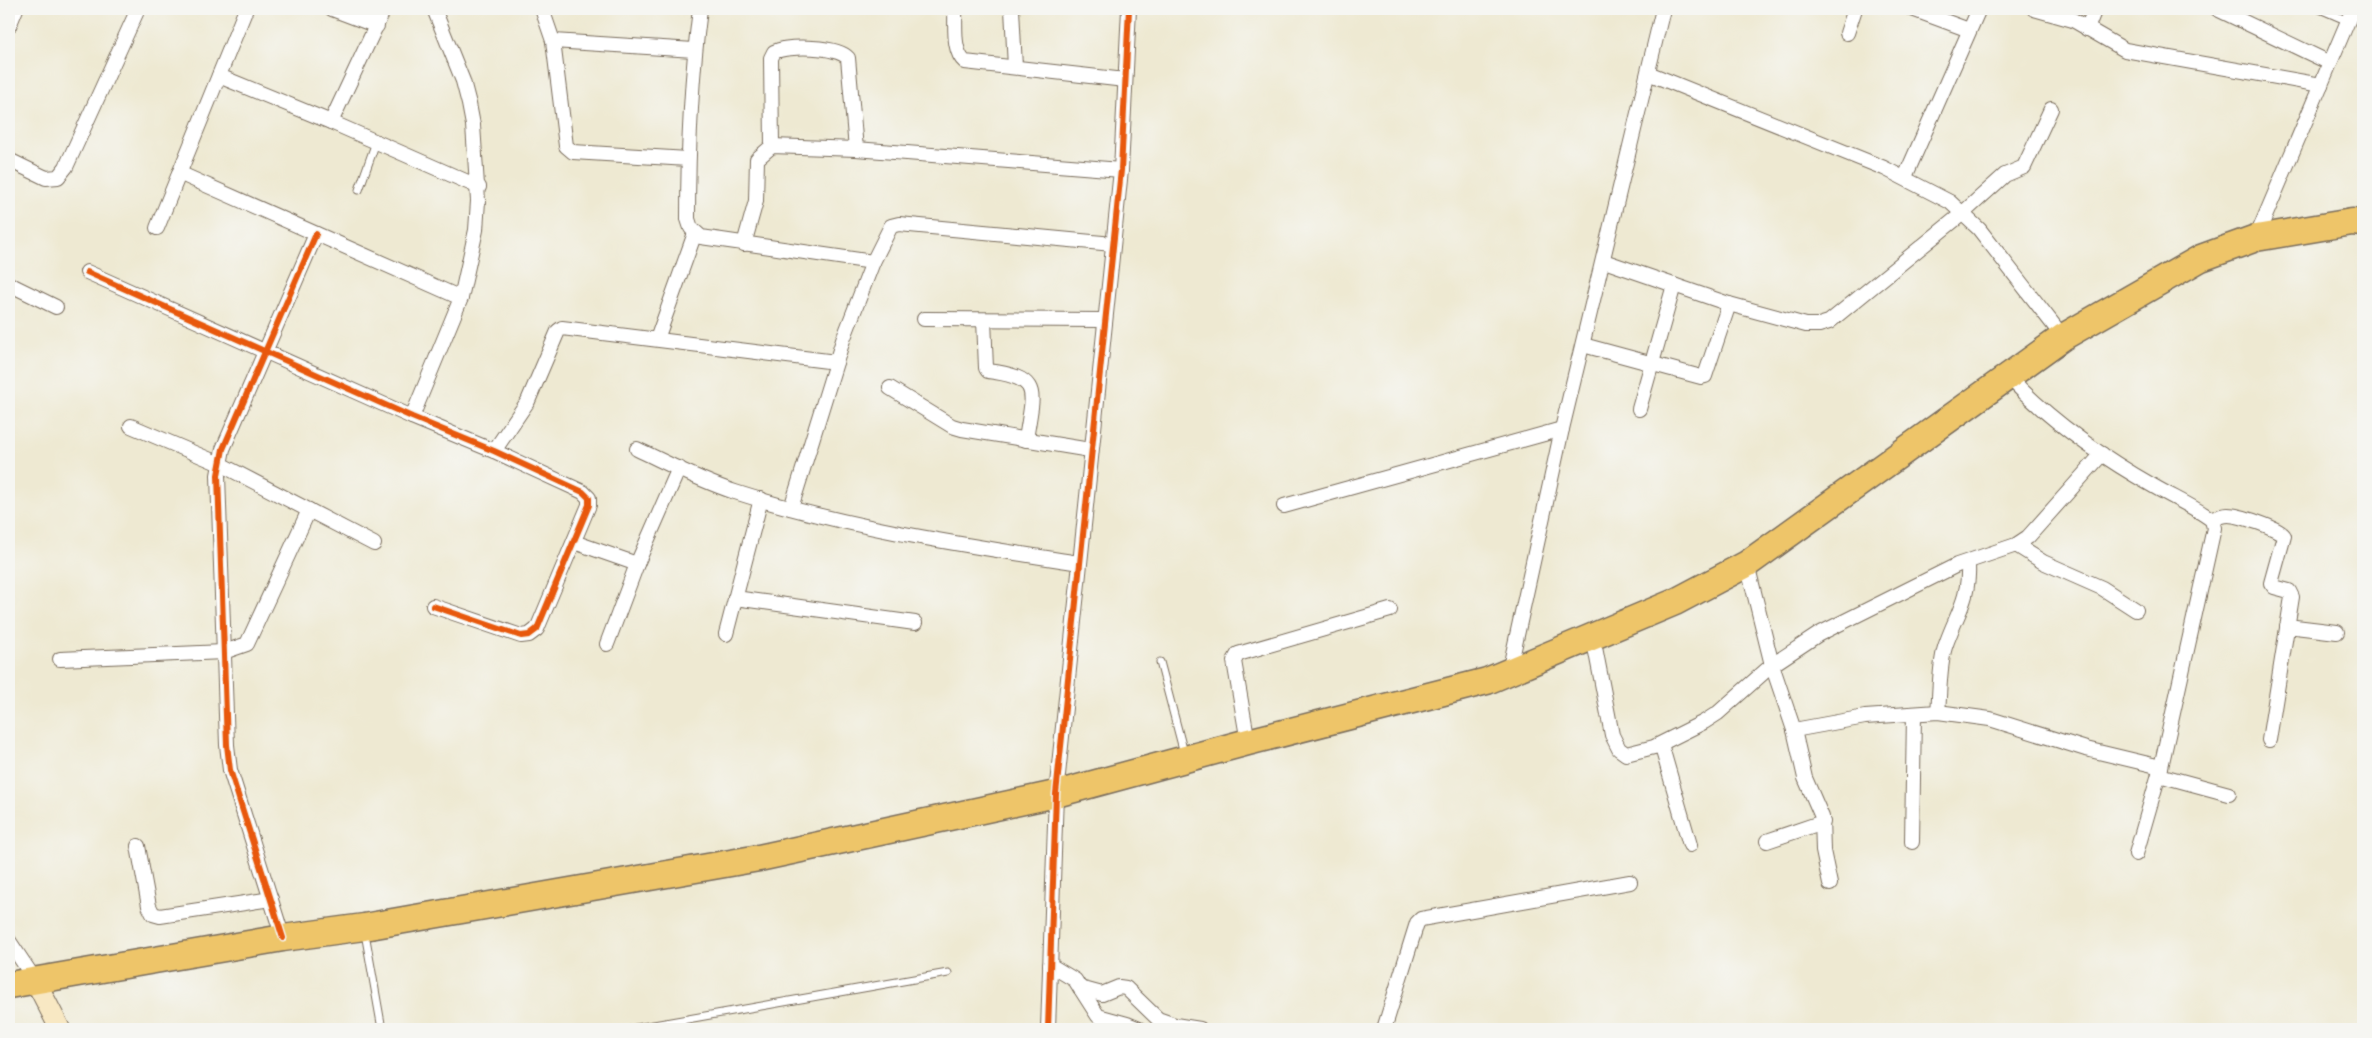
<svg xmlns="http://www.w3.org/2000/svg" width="2372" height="1038" font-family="Pangolin,sans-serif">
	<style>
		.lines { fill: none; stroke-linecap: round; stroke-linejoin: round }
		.lane-casing { stroke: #7a6d5d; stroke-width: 9 }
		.street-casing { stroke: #7a6d5d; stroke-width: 16 }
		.secondary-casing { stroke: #7a6d5d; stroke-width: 22 }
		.highway-casing { stroke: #7a6d5d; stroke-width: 29 }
		.lane { stroke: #fff; stroke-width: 7 }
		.street { stroke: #fff; stroke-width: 14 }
		.secondary { stroke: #f8e8c3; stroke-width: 20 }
		.highway { stroke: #eec569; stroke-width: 26 }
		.cycleway-casing { stroke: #f6f6f2; stroke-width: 9 }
		.cycleway { stroke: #e8590c; stroke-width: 6 }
	</style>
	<rect width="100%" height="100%" fill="#f6f6f2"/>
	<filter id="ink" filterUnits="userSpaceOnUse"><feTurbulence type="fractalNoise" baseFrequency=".02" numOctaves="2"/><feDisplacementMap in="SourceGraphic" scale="10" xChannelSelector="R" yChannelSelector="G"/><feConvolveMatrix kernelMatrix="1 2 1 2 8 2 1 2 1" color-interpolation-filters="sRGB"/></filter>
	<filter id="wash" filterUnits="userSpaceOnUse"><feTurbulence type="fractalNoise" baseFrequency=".0096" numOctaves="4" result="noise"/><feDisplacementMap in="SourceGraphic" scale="20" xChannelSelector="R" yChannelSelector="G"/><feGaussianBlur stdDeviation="1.12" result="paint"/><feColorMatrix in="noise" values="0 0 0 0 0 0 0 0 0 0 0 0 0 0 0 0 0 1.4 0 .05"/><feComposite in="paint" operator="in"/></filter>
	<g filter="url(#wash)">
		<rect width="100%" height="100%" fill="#eee9d2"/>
	</g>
	<g filter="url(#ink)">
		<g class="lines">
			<g class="lane-casing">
				<g id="lane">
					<polyline points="2320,9 2348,21"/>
					<polyline points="359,190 376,142"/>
					<polyline points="1160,662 1184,753"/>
					<polyline points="365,933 382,1029"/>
					<polyline points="631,1029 948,973"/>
				</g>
			</g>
			<g class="street-casing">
				<g id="street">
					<polyline points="332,9 377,26"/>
					<polyline points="542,9 553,41 566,146 573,152 688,159"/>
					<path d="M700 9C691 79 688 149 688 219L691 228 701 237 873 262"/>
					<path d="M955 9C956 25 952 51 965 62L1125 80"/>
					<polyline points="1012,9 1015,67"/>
					<polyline points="1912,9 1969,30"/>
					<polyline points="2034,9 2073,20 2125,50 2321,85"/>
					<polyline points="2217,9 2330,63"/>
					<polyline points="9,26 16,9"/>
					<polyline points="2087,29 2095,9"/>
					<polyline points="1847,33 1855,9"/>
					<polyline points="553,41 694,50"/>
					<polyline points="1648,73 1884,168 1950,202 1979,229 2063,337"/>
					<polyline points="219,76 331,122 479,187"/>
					<polyline points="331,122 384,9"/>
					<path d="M772 146 771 58 774 52C788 45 838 46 848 58L856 149"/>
					<polyline points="9,160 46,178 58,177 66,167 138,9"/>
					<polyline points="179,173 461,298"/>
					<polyline points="1905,177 1979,9"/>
					<polyline points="157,228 246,9"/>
					<polyline points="2256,238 2353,9"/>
					<polyline points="744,244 756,201 757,159 772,146 856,149 1121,170"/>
					<polyline points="1604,261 1729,304 1806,325 1819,325 1829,322 1963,213 2005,175 2024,167 2051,109"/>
					<polyline points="87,272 412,417 494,451 583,492 589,498 589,505 537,629 529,635 521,636 433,606"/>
					<polyline points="9,284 56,307"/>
					<polyline points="924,319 1105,320"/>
					<path d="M984 320 986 368 988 371C1045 378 1032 394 1026 440"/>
					<polyline points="657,339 695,233"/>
					<polyline points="1583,345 1701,377 1705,376 1729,304"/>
					<path d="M2009 377C2051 422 2102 457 2155 487 2174 498 2195 507 2212 520L2214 528 2161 767 2136 854"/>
					<polyline points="890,388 952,426 962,429 1090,450"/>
					<polyline points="1639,409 1674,285"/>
					<polyline points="412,417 461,298 476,230 478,201 473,125 469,104 463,81 434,9"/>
					<polyline points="131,426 220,464 374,544"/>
					<path d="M637 449C669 464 701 481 735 492 847 528 963 545 1079 563"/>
					<polyline points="494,451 528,401 558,331 562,328 836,362"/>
					<polyline points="1284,506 1562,429"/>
					<polyline points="791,508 843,340 873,262 891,226 899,224 1113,244"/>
					<path d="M2212 520C2217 517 2222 515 2228 515 2238 515 2280 528 2284 536L2271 583 2274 587 2289 591 2292 597 2269 740"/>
					<polyline points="574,542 637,564"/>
					<polyline points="2016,545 2043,562 2102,588 2136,610"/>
					<polyline points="1747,564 1772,665 1794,730 1805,778 1822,817 1823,851 1830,884"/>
					<polyline points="735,598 915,623"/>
					<polyline points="2287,626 2337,632"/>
					<polyline points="726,634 761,499"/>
					<polyline points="1593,637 1612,735 1619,749 1626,754 1654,747 1704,722 1718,713 1772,665 1819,634 1957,565 2016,545 2028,537 2102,454"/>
					<polyline points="607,644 637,564 679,468"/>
					<polyline points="60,659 224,652 247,644 309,510"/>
					<polyline points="1509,672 1562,429 1663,9"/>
					<path d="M1938 712C1940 691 1939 667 1945 647 1956 614 1970 600 1968 563"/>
					<polyline points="1794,730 1865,717 1938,712 1990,719 2086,749 2161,767"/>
					<polyline points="1248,742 1234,661 1238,654 1390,610"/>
					<polyline points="1661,744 1690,845"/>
					<polyline points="2159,775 2229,794"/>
					<polyline points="1767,841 1823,822"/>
					<polyline points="1912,842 1914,714"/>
					<polyline points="138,846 149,906 153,914 160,916 271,899"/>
					<polyline points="283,938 230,770 227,745 218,475 223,449 316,234"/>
					<polyline points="9,941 35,980"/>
					<polyline points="1050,965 1075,980 1098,1016 1127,1024 1139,1029"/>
					<polyline points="1080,988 1102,994 1119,987 1126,988 1158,1019 1175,1025 1200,1029"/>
					<polyline points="1048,1029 1056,794 1121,170 1129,9"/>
					<polyline points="1384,1029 1417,923 1421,919 1630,882"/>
				</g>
			</g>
			<g class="secondary-casing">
				<polyline id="secondary" points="35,980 60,1029"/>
			</g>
			<g class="highway-casing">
				<polyline id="highway" points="9,985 283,938 364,927 759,858 1056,794 1248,742 1487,681 1675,602 1747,564 2063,337 2201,258 2256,238 2352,222 2363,223"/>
			</g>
			<use href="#lane" class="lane"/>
			<use href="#street" class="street"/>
			<use href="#secondary" class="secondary"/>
			<use href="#highway" class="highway"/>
			<g class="cycleway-casing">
				<g id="cycleway">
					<polyline points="87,272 412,417 494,451 583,492 589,498 589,505 537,629 529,635 521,636 433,606"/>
					<polyline points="283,938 230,770 227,745 218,475 223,449 316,234"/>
					<polyline points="1048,1029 1056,794 1121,170 1129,9"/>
				</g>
			</g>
			<use href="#cycleway" class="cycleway"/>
		</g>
	</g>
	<rect width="2372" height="1038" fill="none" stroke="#f6f6f2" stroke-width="30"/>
</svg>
